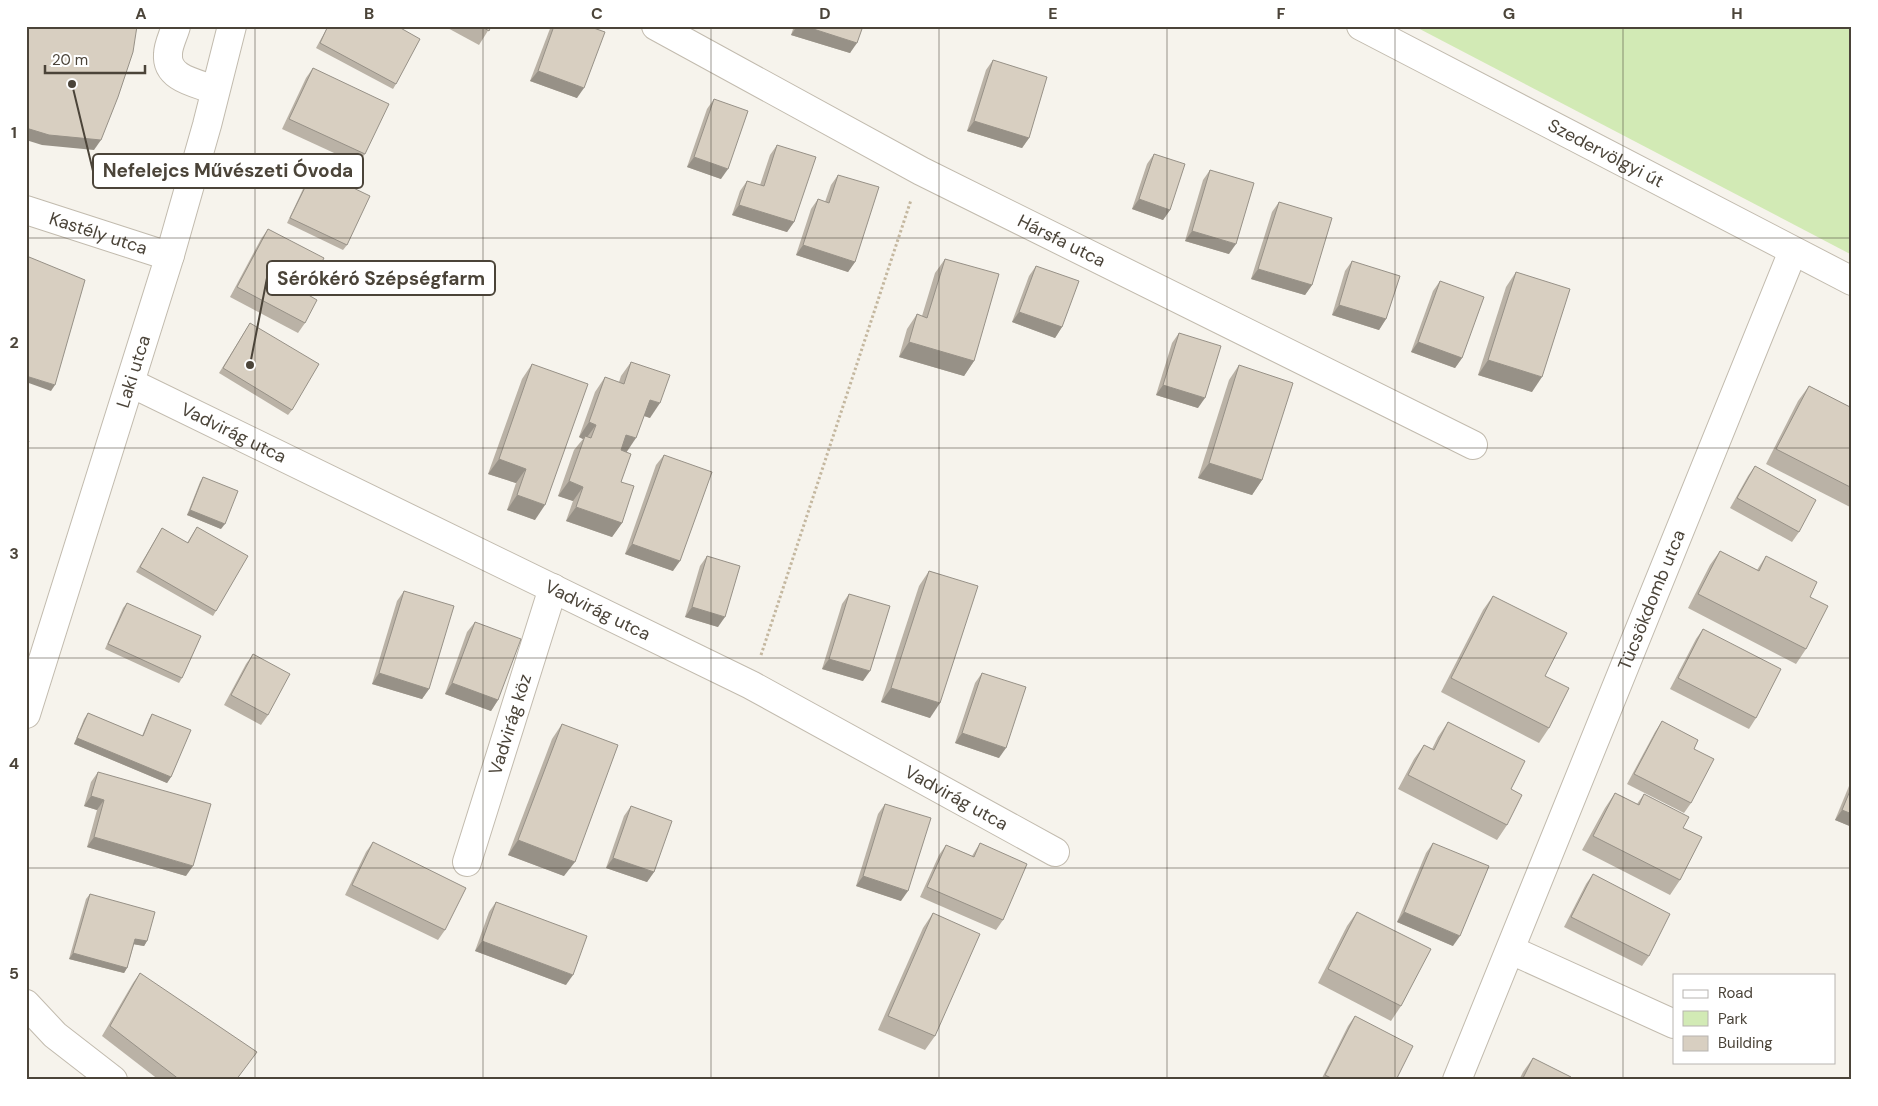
<svg xmlns="http://www.w3.org/2000/svg" width="1878" height="1106" font-family="'DM Sans',sans-serif">
	<style>
		.green { fill: #d2eab5 }
		.lines { fill: none; stroke-linecap: round; stroke-linejoin: round }
		.minor-casing { stroke: #c2bbae; stroke-width: 30 }
		.path { stroke: #c4b79f; stroke-width: 3; stroke-dasharray: 2.5 2.5; stroke-linecap: butt }
		.minor { stroke: #fff; stroke-width: 28 }
		.wall { fill: #bab2a6 }
		.shaded-wall { fill: #979187 }
		.building { fill: #d8cfc1; stroke: #979187 }
		.grid { fill: none; stroke: #4b4439; stroke-width: 1; stroke-opacity: 0.55 }
		.labels { text-anchor: middle; dominant-baseline: central; stroke-width: 4; stroke-linejoin: round; paint-order: stroke }
		.street-label { font-size: 18px; fill: #4b4439; stroke: #fff }
		.leader { fill: none; stroke: #4b4439; stroke-width: 2 }
		.callout-dot { fill: #4b4439; stroke: #fff; stroke-width: 2 }
		.callout { fill: #fff; stroke: #4b4439; stroke-width: 2 }
		.callout-label { font-size: 19px; text-anchor: middle; font-weight: bold; fill: #4b4439 }
		.neatline { fill: none; stroke: #4b4439; stroke-width: 2 }
		.grid-label { font-size: 16px; text-anchor: middle; font-weight: bold; fill: #4b4439 }
	</style>
	<rect width="100%" height="100%" fill="#f6f3ec"/>
	<polygon class="green" points="1414,26 1852,26 1852,255"/>
	<g class="lines">
		<g class="minor-casing">
			<g id="minor">
				<path d="M176 26C174 34 168 45 168 54 166 79 197 83 215 90"/>
				<path id="s1" d="M656 26 921 171 1473 445"/>
				<path id="s2" d="M1361 26 1852 281"/>
				<path id="s3" d="M26 210 156 252 170 255"/>
				<path id="s4" d="M131 383 751 685 1055 852"/>
				<path id="s5" d="M26 714 170 255 207 125 232 26"/>
				<path id="s6" d="M467 862 553 588"/>
				<polyline points="1511,950 1674,1024"/>
				<polyline points="26,1004 55,1035 113,1080"/>
				<path id="s7" d="M1457 1080 1793 251"/>
			</g>
		</g>
		<polyline class="path" points="761,655 911,200"/>
		<use href="#minor" class="minor"/>
	</g>
	<g class="wall">
		<polygon points="328,26 397,26 396,84 393,89 316,48"/>
		<polygon points="444,26 491,26 479,45"/>
		<polygon points="551,26 588,26 577,98 530,81"/>
		<polygon points="794,26 863,26 850,53 791,35"/>
		<polygon points="993,60 1029,138 1022,148 967,131 986,70"/>
		<polygon points="313,68 365,154 358,164 282,129 306,78"/>
		<polygon points="714,99 721,179 687,167 707,109"/>
		<polygon points="777,145 794,222 787,232 732,215 740,191 747,181 760,185 770,155"/>
		<polygon points="1154,154 1170,210 1163,220 1132,209 1147,164"/>
		<polygon points="314,169 347,245 343,250 287,223 310,174"/>
		<polygon points="1210,170 1229,254 1185,241 1203,180"/>
		<polygon points="838,175 855,262 848,272 796,255 811,209 818,199 825,202 831,185"/>
		<polygon points="1279,202 1312,285 1305,295 1251,279 1272,212"/>
		<polygon points="268,229 305,293 305,323 298,333 230,297 261,239"/>
		<polygon points="945,259 974,361 964,376 899,357 907,329 917,314 922,316 935,273"/>
		<polygon points="1352,261 1386,319 1379,330 1332,315 1345,271"/>
		<polygon points="1036,266 1062,327 1055,338 1012,322 1029,276"/>
		<polygon points="1516,272 1532,392 1478,375 1506,287"/>
		<polygon points="1440,281 1462,358 1455,368 1411,352 1433,291"/>
		<polygon points="250,323 292,410 288,415 219,373"/>
		<polygon points="1179,333 1198,408 1156,395 1172,343"/>
		<polygon points="631,362 650,418 644,416 626,452 621,482 622,523 612,537 566,521 573,501 558,496 574,450 583,439 579,437 595,392 605,377 619,382 621,376"/>
		<polygon points="532,364 535,520 507,510 516,483 488,474 522,379"/>
		<polygon points="1239,365 1262,480 1252,495 1198,478 1229,380"/>
		<polygon points="1809,386 1852,408 1852,508 1766,464 1798,401"/>
		<polygon points="664,455 673,571 625,554 656,465"/>
		<polygon points="1755,466 1799,532 1792,542 1730,508 1748,476"/>
		<polygon points="203,477 221,529 187,515 200,482"/>
		<polygon points="197,527 216,611 213,616 136,572 162,528 187,543"/>
		<polygon points="1720,551 1757,570 1766,556 1810,597 1806,649 1796,664 1688,608 1710,565"/>
		<polygon points="707,556 718,627 685,617 700,566"/>
		<polygon points="929,571 930,718 881,702 919,586"/>
		<polygon points="404,591 429,689 422,699 372,684 397,601"/>
		<polygon points="849,594 863,681 822,669 842,604"/>
		<polygon points="1493,596 1545,676 1549,728 1539,743 1441,692 1483,610"/>
		<polygon points="127,603 182,678 179,683 105,649 123,608"/>
		<polygon points="475,622 498,700 491,711 445,694 467,632"/>
		<polygon points="1703,629 1756,718 1749,729 1670,689 1696,639"/>
		<polygon points="253,654 268,715 261,725 224,705 246,664"/>
		<polygon points="982,673 999,758 955,743 975,683"/>
		<polygon points="88,713 142,736 149,719 152,714 171,777 167,783 74,744 84,719"/>
		<polygon points="1662,721 1694,749 1691,803 1684,813 1627,784 1655,732"/>
		<polygon points="1448,722 1511,789 1507,825 1497,840 1398,789 1414,759 1424,745 1432,749 1438,737"/>
		<polygon points="562,724 564,876 508,855 552,739"/>
		<polygon points="98,772 186,876 87,847 97,810 84,806 91,782"/>
		<polygon points="1852,782 1852,827 1835,820 1849,786"/>
		<polygon points="1615,793 1637,804 1644,794 1683,828 1680,880 1670,895 1582,850 1605,808"/>
		<polygon points="885,804 901,901 856,886 878,814"/>
		<polygon points="631,806 654,872 647,882 606,868 624,816"/>
		<polygon points="373,842 445,930 438,940 345,895 366,852"/>
		<polygon points="980,843 1003,920 996,930 920,897 939,855 946,845 972,856"/>
		<polygon points="1433,843 1453,946 1397,922 1426,853"/>
		<polygon points="1593,874 1649,956 1642,966 1564,927 1586,884"/>
		<polygon points="90,894 147,941 144,946 134,944 127,968 124,973 69,959 86,899"/>
		<polygon points="496,902 566,985 475,951 489,912"/>
		<polygon points="1357,912 1401,1006 1391,1021 1318,983 1347,926"/>
		<polygon points="933,913 935,1036 925,1050 878,1030 923,928"/>
		<polygon points="140,973 237,1080 159,1080 102,1036 133,983"/>
		<polygon points="1355,1016 1396,1080 1321,1080 1348,1026"/>
		<polygon points="1533,1058 1569,1080 1519,1080 1523,1072"/>
	</g>
	<g class="shaded-wall">
		<polygon points="797,26 804,26 857,43 850,53 791,35"/>
		<polygon points="538,71 584,88 577,98 530,81"/>
		<polygon points="974,121 1029,138 1022,148 967,131"/>
		<polygon points="26,128 101,140 94,150 42,145 26,140"/>
		<polygon points="694,157 728,169 721,179 687,167"/>
		<polygon points="1139,199 1170,210 1163,220 1132,209"/>
		<polygon points="739,205 794,222 787,232 732,215"/>
		<polygon points="1192,231 1236,244 1229,254 1185,241"/>
		<polygon points="803,245 855,262 848,272 796,255"/>
		<polygon points="1258,269 1312,285 1305,295 1251,279"/>
		<polygon points="1339,305 1386,319 1379,330 1332,315"/>
		<polygon points="1019,312 1062,327 1055,338 1012,322"/>
		<polygon points="909,342 974,361 964,376 899,357"/>
		<polygon points="1418,342 1462,358 1455,368 1411,352"/>
		<polygon points="1488,360 1542,377 1532,392 1478,375"/>
		<polygon points="26,376 55,385 51,391 26,382"/>
		<polygon points="1163,385 1205,398 1198,408 1156,395"/>
		<polygon points="650,400 660,403 650,418 639,414"/>
		<polygon points="589,422 596,425 585,440 585,436 583,439 579,437"/>
		<polygon points="626,435 636,438 626,453 616,450"/>
		<polygon points="499,459 526,469 516,483 488,474"/>
		<polygon points="1209,463 1262,480 1252,495 1198,478"/>
		<polygon points="569,481 583,487 573,501 558,496"/>
		<polygon points="517,495 545,505 535,520 507,510"/>
		<polygon points="576,507 622,523 612,537 566,521"/>
		<polygon points="190,510 225,524 221,529 187,515"/>
		<polygon points="632,544 680,561 673,571 625,554"/>
		<polygon points="692,607 725,617 718,627 685,617"/>
		<polygon points="829,659 870,671 863,681 822,669"/>
		<polygon points="379,673 429,689 422,699 372,684"/>
		<polygon points="452,683 498,700 491,711 445,694"/>
		<polygon points="891,688 940,703 930,718 881,702"/>
		<polygon points="962,733 1006,748 999,758 955,743"/>
		<polygon points="77,738 171,777 167,783 74,744"/>
		<polygon points="91,796 104,800 97,810 84,806"/>
		<polygon points="1842,810 1852,814 1852,827 1835,820"/>
		<polygon points="94,837 193,866 186,876 87,847"/>
		<polygon points="518,840 575,862 564,876 508,855"/>
		<polygon points="613,858 654,872 647,882 606,868"/>
		<polygon points="863,876 908,891 901,901 856,886"/>
		<polygon points="1404,912 1460,936 1453,946 1397,922"/>
		<polygon points="135,939 147,941 144,946 132,944"/>
		<polygon points="482,941 573,975 566,985 475,951"/>
		<polygon points="73,953 127,968 124,973 69,959"/>
	</g>
	<g class="building">
		<polygon points="26,26 137,26 133,52 118,97 101,140 49,135 26,128"/>
		<polygon points="328,26 397,26 420,39 396,84 320,43"/>
		<polygon points="481,26 491,26 489,31"/>
		<polygon points="554,26 588,26 605,32 584,88 538,71"/>
		<polygon points="804,26 863,26 857,43"/>
		<polygon points="993,60 1047,77 1029,138 974,121"/>
		<polygon points="313,68 389,104 365,154 289,119"/>
		<polygon points="714,99 748,111 728,169 694,157"/>
		<polygon points="777,145 816,157 794,222 739,205 747,181 764,186"/>
		<polygon points="1154,154 1185,164 1170,210 1139,199"/>
		<polygon points="314,169 370,196 347,245 290,218"/>
		<polygon points="1210,170 1254,183 1236,244 1192,231"/>
		<polygon points="838,175 879,187 855,262 803,245 818,199 829,203"/>
		<polygon points="1279,202 1332,218 1312,285 1258,269"/>
		<polygon points="268,229 324,258 305,293 317,300 305,323 237,287"/>
		<polygon points="29,257 85,280 55,385 26,376 26,265"/>
		<polygon points="945,259 999,274 974,361 909,342 917,314 927,318"/>
		<polygon points="1352,261 1400,276 1386,319 1339,305"/>
		<polygon points="1036,266 1079,281 1062,327 1019,312"/>
		<polygon points="1516,272 1570,289 1542,377 1488,360"/>
		<polygon points="1440,281 1484,297 1462,358 1418,342"/>
		<polygon points="250,323 319,364 292,410 223,368"/>
		<polygon points="1179,333 1221,346 1205,398 1163,385"/>
		<polygon points="631,362 670,375 660,403 650,400 636,438 626,435 621,450 631,454 621,482 634,486 622,523 576,507 583,487 569,481 585,436 591,438 596,425 589,422 605,377 624,384"/>
		<polygon points="532,364 588,384 545,505 517,495 526,469 499,459"/>
		<polygon points="1239,365 1293,383 1262,480 1209,463"/>
		<polygon points="1809,386 1852,408 1852,488 1776,449"/>
		<polygon points="26,440 29,441 26,450"/>
		<polygon points="664,455 712,472 680,561 632,544"/>
		<polygon points="1755,466 1816,500 1799,532 1737,498"/>
		<polygon points="203,477 238,491 225,524 190,510"/>
		<polygon points="197,527 248,556 216,611 140,567 162,528 188,543"/>
		<polygon points="1720,551 1759,571 1766,556 1817,582 1810,597 1828,606 1806,649 1698,594"/>
		<polygon points="707,556 740,566 725,617 692,607"/>
		<polygon points="929,571 978,586 940,703 891,688"/>
		<polygon points="404,591 454,606 429,689 379,673"/>
		<polygon points="849,594 890,606 870,671 829,659"/>
		<polygon points="1493,596 1567,633 1545,676 1569,688 1549,728 1451,678"/>
		<polygon points="127,603 201,636 182,678 108,644"/>
		<polygon points="475,622 521,639 498,700 452,683"/>
		<polygon points="1703,629 1781,669 1756,718 1678,678"/>
		<polygon points="253,654 290,674 268,715 231,695"/>
		<polygon points="982,673 1026,687 1006,748 962,733"/>
		<polygon points="88,713 143,736 152,714 191,730 171,777 77,738"/>
		<polygon points="1662,721 1698,740 1694,749 1714,759 1691,803 1634,774"/>
		<polygon points="1448,722 1525,761 1511,789 1522,795 1507,825 1408,775 1424,745 1434,750"/>
		<polygon points="562,724 618,745 575,862 518,840"/>
		<polygon points="98,772 211,804 193,866 94,837 104,800 91,796"/>
		<polygon points="1852,786 1852,814 1842,810"/>
		<polygon points="1615,793 1639,805 1644,794 1689,817 1683,828 1702,837 1680,880 1593,836"/>
		<polygon points="885,804 931,818 908,891 863,876"/>
		<polygon points="631,806 672,821 654,872 613,858"/>
		<polygon points="373,842 466,888 445,930 352,885"/>
		<polygon points="980,843 1027,864 1003,920 927,887 946,845 974,857"/>
		<polygon points="1433,843 1489,866 1460,936 1404,912"/>
		<polygon points="1593,874 1670,914 1649,956 1571,917"/>
		<polygon points="90,894 155,912 147,941 135,939 127,968 73,953"/>
		<polygon points="496,902 587,936 573,975 482,941"/>
		<polygon points="1357,912 1431,949 1401,1006 1328,969"/>
		<polygon points="933,913 980,934 935,1036 888,1016"/>
		<polygon points="140,973 257,1052 236,1080 180,1080 110,1026"/>
		<polygon points="1355,1016 1413,1046 1396,1080 1335,1080 1325,1075"/>
		<polygon points="1533,1058 1571,1077 1569,1080 1522,1080"/>
	</g>
	<path class="grid" d="M255 26V1080M483 26V1080M711 26V1080M939 26V1080M1167 26V1080M1395 26V1080M1623 26V1080M26 238H1852M26 448H1852M26 658H1852M26 868H1852"/>
	<g class="labels">
		<g class="street-label">
			<text stroke="none"><textPath href="#s2" startOffset="276">Szedervölgyi út</textPath></text>
			<text stroke="none"><textPath href="#s3" startOffset="76">Kastély utca</textPath></text>
			<text stroke="none"><textPath href="#s1" startOffset="459">Hársfa utca</textPath></text>
			<text stroke="none"><textPath href="#s5" startOffset="359">Laki utca</textPath></text>
			<text stroke="none"><textPath href="#s4" startOffset="114">Vadvirág utca</textPath></text>
			<text stroke="none"><textPath href="#s7" startOffset="518">Tücsökdomb utca</textPath></text>
			<text stroke="none"><textPath href="#s4" startOffset="519">Vadvirág utca</textPath></text>
			<text stroke="none"><textPath href="#s6" startOffset="144">Vadvirág köz</textPath></text>
			<text stroke="none"><textPath href="#s4" startOffset="924">Vadvirág utca</textPath></text>
		</g>
	</g>
	<path class="leader" d="M72 84L93 171M250 365L267 278"/>
	<g class="callout-dot">
		<circle cx="72" cy="84" r="5"/>
		<circle cx="250" cy="365" r="5"/>
	</g>
	<g class="callout">
		<rect x="93" y="154" width="270" height="34" rx="5"/>
		<rect x="267" y="261" width="228" height="34" rx="5"/>
	</g>
	<g class="callout-label">
		<text x="228" y="177">Nefelejcs Művészeti Óvoda</text>
		<text x="381" y="285">Sérókéró Szépségfarm</text>
	</g>
	<rect width="1878" height="1106" fill="none" stroke="#ffffff" stroke-width="55"/>
	<rect x="1673" y="974" width="162" height="90" fill="#ffffff" stroke="#b7b4b0"/>
	<rect x="1683" y="990" width="25" height="8" fill="#ffffff" stroke="#b7b4b0"/>
	<text x="1718" y="998" font-size="15" fill="#4b4439">Road</text>
	<rect x="1683" y="1011" width="25" height="15" fill="#d2eab5" stroke="#b7b4b0"/>
	<text x="1718" y="1024" font-size="15" fill="#4b4439">Park</text>
	<rect x="1683" y="1036" width="25" height="15" fill="#d8cfc1" stroke="#b7b4b0"/>
	<text x="1718" y="1048" font-size="15" fill="#4b4439">Building</text>
	<path d="M45 65v8h100v-8" fill="none" stroke="#4b4439" stroke-width="2.5"/>
	<text x="52" y="65" font-size="15" fill="#4b4439" stroke="#ffffff" stroke-width="4" paint-order="stroke">20 m</text>
	<rect x="28" y="28" width="1822" height="1050" class="neatline"/>
	<g class="grid-label">
		<text x="141" y="19">A</text>
		<text x="369" y="19">B</text>
		<text x="597" y="19">C</text>
		<text x="825" y="19">D</text>
		<text x="1053" y="19">E</text>
		<text x="1281" y="19">F</text>
		<text x="1509" y="19">G</text>
		<text x="1737" y="19">H</text>
		<text x="14" y="138">1</text>
		<text x="14" y="348">2</text>
		<text x="14" y="559">3</text>
		<text x="14" y="769">4</text>
		<text x="14" y="979">5</text>
	</g>
</svg>
